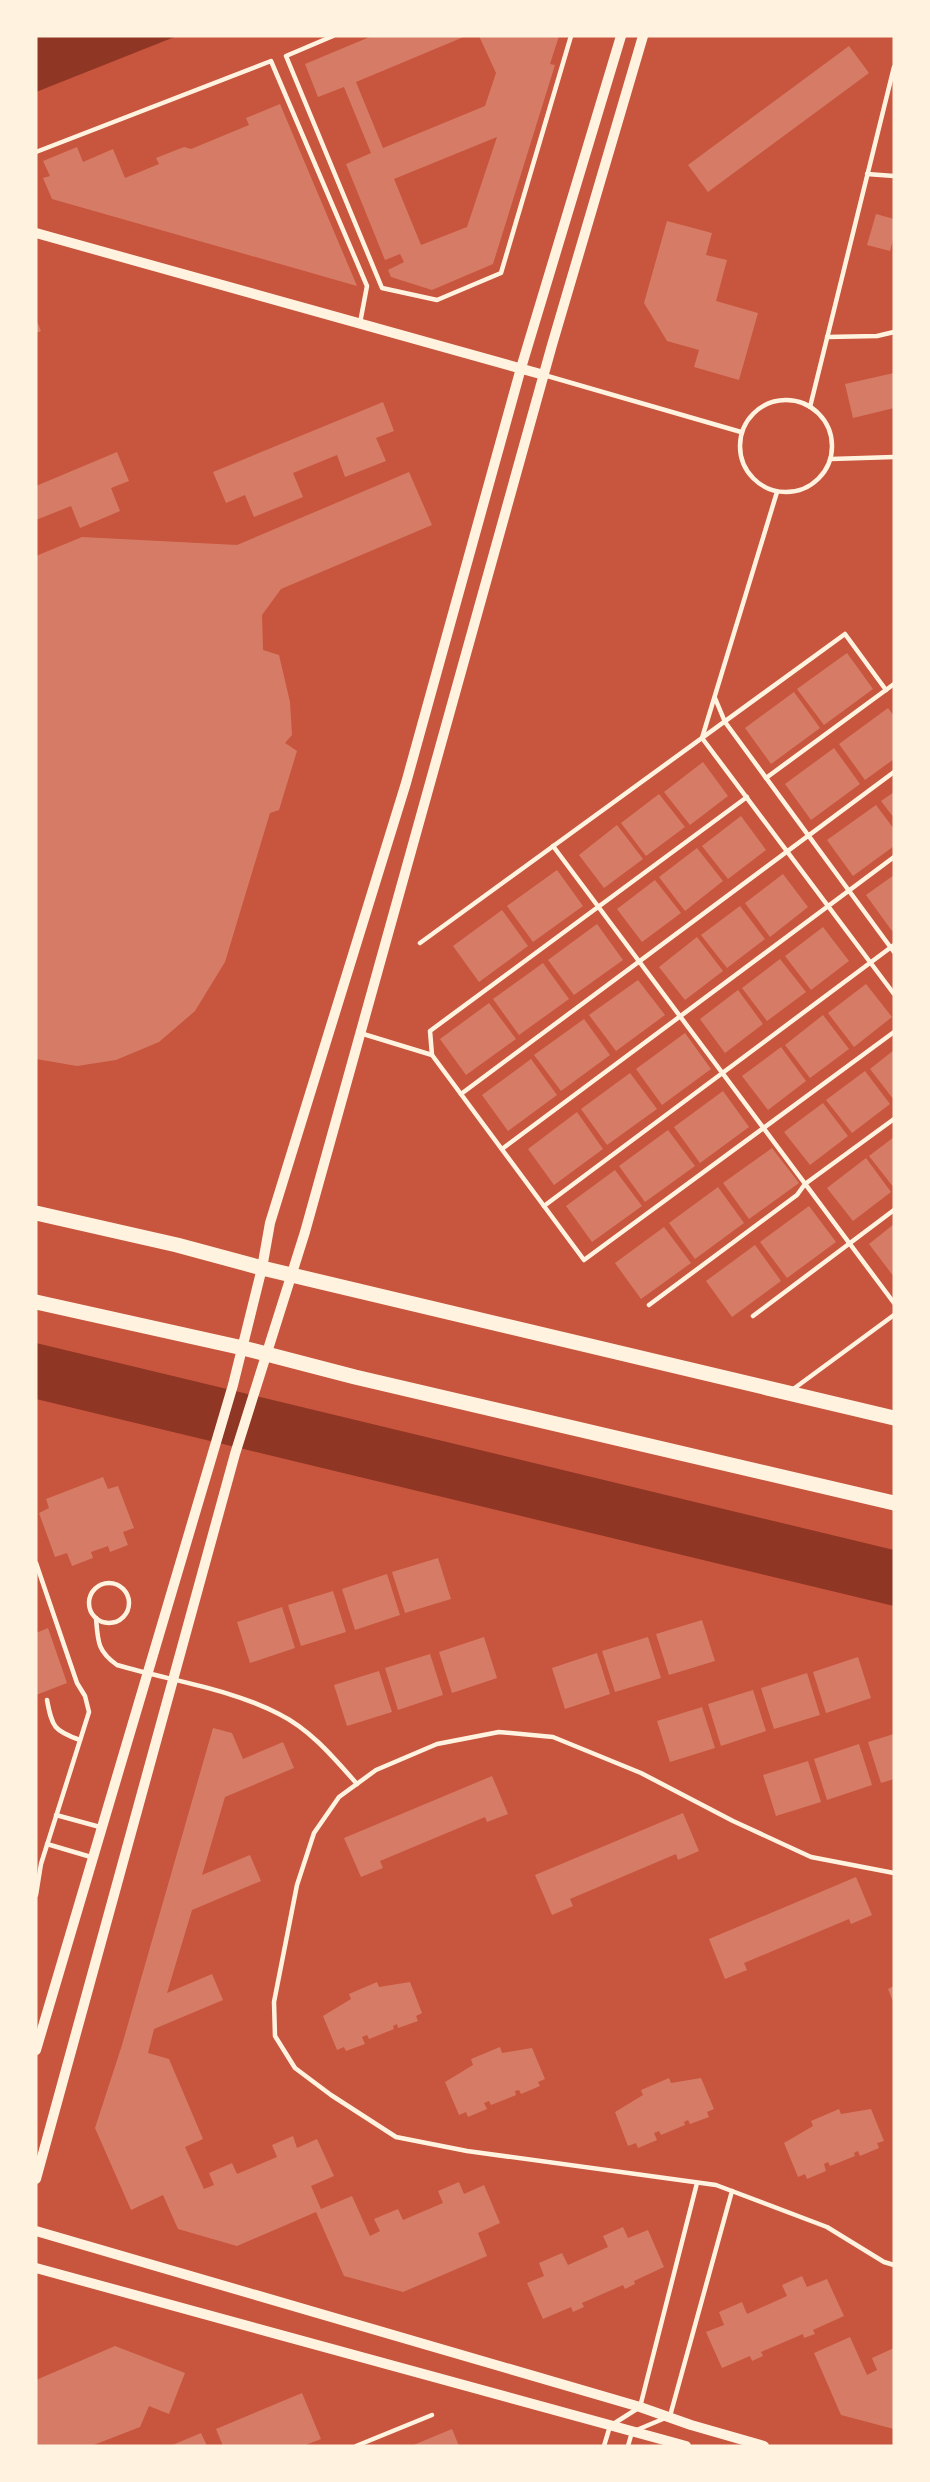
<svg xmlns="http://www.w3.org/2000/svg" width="930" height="2482" font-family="'Work Sans',sans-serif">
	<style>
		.water { fill: #8f3625 }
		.building { fill: #d67c66; fill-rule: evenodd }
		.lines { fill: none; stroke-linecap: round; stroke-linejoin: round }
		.service { stroke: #fff3e0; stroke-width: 4.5 }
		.tertiary { stroke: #fff3e0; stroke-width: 10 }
		.primary { stroke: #fff3e0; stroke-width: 15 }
	</style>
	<rect width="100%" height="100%" fill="#c8553d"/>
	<g class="water">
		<polygon points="36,36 177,36 36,92"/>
		<polygon points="36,1343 894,1550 894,1606 36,1399"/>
	</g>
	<g class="building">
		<path d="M372 36H466L356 82 383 148 485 106 496 73 479 36H559L550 64 555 65 493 264 432 290 391 277 388 270 404 262 400 254 385 260 346 164 371 153 344 87 318 97 305 64ZM497 137 467 227 421 245 394 179Z"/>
		<polygon points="849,46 869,73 708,192 688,165"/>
		<polygon points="280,104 357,286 52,199 43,178 50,176 43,161 77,147 83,162 113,149 125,178 159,164 156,158 184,147 191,149 249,125 246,118"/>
		<polygon points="876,214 894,219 894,236 890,251 867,245"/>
		<polygon points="667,221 712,233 706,255 727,260 716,301 758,313 739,380 694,367 699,350 667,341 644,303"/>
		<polygon points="36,319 41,331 36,333"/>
		<polygon points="894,373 894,408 853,418 845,384"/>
		<polygon points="383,402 394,431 376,438 386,461 345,477 337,455 293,473 303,497 254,517 245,495 226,503 213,472"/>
		<polygon points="117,452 129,481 111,488 120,511 80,528 71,506 36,520 36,486"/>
		<polygon points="409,472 432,525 281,589 262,615 263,650 279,655 290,702 292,735 285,743 297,751 279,810 270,813 225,962 195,1011 159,1042 116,1060 77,1066 36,1059 36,556 82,537 237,545"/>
		<polygon points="847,653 873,689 824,725 797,689"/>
		<polygon points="794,692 820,728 771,764 745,728"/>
		<polygon points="888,708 894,716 894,759 865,780 839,744"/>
		<polygon points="834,748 860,784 811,820 785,784"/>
		<polygon points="703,762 728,796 690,825 664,792"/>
		<polygon points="894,792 894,818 881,801"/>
		<polygon points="659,794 685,827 646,856 621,823"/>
		<polygon points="876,805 894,829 894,846 853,876 827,840"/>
		<polygon points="741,816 766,850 728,879 702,846"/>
		<polygon points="617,825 643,859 604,888 579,855"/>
		<polygon points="697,848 723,881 685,911 659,877"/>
		<polygon points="557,870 583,906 533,942 507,906"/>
		<polygon points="783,874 808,907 770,937 745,903"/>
		<polygon points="894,875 894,929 892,931 866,895"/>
		<polygon points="655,880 681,913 642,942 617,909"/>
		<polygon points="740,906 765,939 727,968 701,935"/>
		<polygon points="502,910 528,946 479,982 453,946"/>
		<polygon points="597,924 623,960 574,995 548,960"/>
		<polygon points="823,927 849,961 811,990 785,956"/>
		<polygon points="697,937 723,971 685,1000 659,967"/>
		<polygon points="780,959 806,992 767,1021 742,988"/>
		<polygon points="543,963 569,999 519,1035 493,999"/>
		<polygon points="638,980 665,1015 616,1051 589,1015"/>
		<polygon points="866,984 892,1017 854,1047 828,1013"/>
		<polygon points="738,990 763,1024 725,1053 700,1019"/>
		<polygon points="489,1003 516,1039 466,1075 440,1039"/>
		<polygon points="823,1015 849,1049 810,1078 785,1045"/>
		<polygon points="584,1019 610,1055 561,1091 534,1055"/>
		<polygon points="685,1033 711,1069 662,1105 636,1069"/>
		<polygon points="781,1047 806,1081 768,1110 742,1076"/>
		<polygon points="894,1050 894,1100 870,1069"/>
		<polygon points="531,1059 557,1095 508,1131 482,1095"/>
		<polygon points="865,1071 890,1104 852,1133 826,1100"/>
		<polygon points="630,1073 657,1109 607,1145 581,1109"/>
		<polygon points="723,1091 749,1127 700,1163 674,1127"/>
		<polygon points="823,1103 848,1136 810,1165 784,1132"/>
		<polygon points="577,1112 603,1149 554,1185 528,1149"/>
		<polygon points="668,1130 695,1166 645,1202 619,1166"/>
		<polygon points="894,1137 894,1188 869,1156"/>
		<polygon points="772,1148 799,1183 749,1219 723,1183"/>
		<polygon points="866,1158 891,1192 853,1221 827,1188"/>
		<polygon points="615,1170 642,1206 592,1242 566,1206"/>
		<polygon points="718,1187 744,1223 695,1259 669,1223"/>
		<polygon points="809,1206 836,1242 787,1278 760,1242"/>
		<polygon points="894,1224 894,1277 869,1244"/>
		<polygon points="664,1227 691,1263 641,1299 615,1263"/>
		<polygon points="755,1245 781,1281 732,1317 706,1281"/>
		<polygon points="103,1477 108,1489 118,1486 134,1528 123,1532 128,1545 110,1552 108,1546 91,1552 93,1558 72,1566 67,1553 55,1557 39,1513 49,1508 46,1499"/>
		<polygon points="438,1558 451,1599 405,1613 392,1572"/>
		<polygon points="387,1574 400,1615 355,1630 342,1589"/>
		<polygon points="333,1591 346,1632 301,1646 288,1605"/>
		<polygon points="282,1607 295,1648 250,1663 237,1622"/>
		<polygon points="702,1620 715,1661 669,1675 656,1634"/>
		<polygon points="48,1628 67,1683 36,1695 36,1633"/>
		<polygon points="484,1637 497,1678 452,1693 439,1652"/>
		<polygon points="648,1637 661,1678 615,1692 602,1651"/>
		<polygon points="597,1653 610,1694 565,1709 552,1668"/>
		<polygon points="430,1654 443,1695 398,1710 385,1668"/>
		<polygon points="858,1657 871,1698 826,1713 813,1672"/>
		<polygon points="379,1671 392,1712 347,1726 334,1685"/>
		<polygon points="807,1673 820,1715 774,1729 761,1688"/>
		<polygon points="753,1690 766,1731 721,1746 708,1704"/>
		<polygon points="702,1707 715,1748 670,1762 657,1721"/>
		<polygon points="213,1728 232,1733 243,1759 283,1742 294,1768 225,1797 202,1875 250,1855 261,1881 192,1910 167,1993 212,1974 223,2000 154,2029 148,2053 169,2059 203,2139 185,2147 204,2189 214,2185 209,2173 232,2163 237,2174 277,2157 272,2145 293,2136 297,2148 317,2139 334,2176 311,2186 321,2209 352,2196 370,2236 380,2231 374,2219 398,2209 403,2220 443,2203 438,2191 459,2182 464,2194 484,2185 500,2223 478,2233 487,2256 403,2292 344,2276 316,2212 237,2246 178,2229 163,2195 131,2210 95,2128 122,2045"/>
		<polygon points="894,1734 894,1779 881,1783 868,1742"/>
		<polygon points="859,1744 872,1785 827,1800 814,1759"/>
		<polygon points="808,1761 821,1802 776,1816 763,1775"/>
		<polygon points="492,1776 508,1814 487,1822 485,1817 380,1861 383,1868 361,1877 344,1838"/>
		<polygon points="683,1813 699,1851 678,1860 676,1854 570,1899 573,1906 552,1915 535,1875"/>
		<polygon points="856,1877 872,1915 851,1924 849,1919 744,1963 747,1970 725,1979 709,1939"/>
		<polygon points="377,1982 379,1987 410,1982 422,2013 416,2016 418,2021 398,2028 397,2024 393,2026 394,2029 369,2039 367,2035 362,2037 365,2044 346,2051 344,2047 337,2050 323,2016 351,1999 349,1994"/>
		<polygon points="894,1986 894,2004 888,1989"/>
		<polygon points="500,2047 502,2053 532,2048 545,2079 538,2082 540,2086 521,2094 519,2090 515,2091 516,2095 491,2105 489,2101 484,2103 487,2109 468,2117 466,2112 459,2115 445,2082 473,2065 471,2059"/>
		<polygon points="669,2078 671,2083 701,2078 714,2109 707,2112 709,2117 690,2124 688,2120 684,2122 685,2125 661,2135 659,2131 654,2133 657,2140 638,2148 636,2143 628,2146 615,2112 643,2095 641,2090"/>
		<polygon points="839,2109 841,2114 871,2109 884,2141 877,2143 879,2148 860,2156 858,2151 854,2153 855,2156 830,2166 828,2162 824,2164 826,2171 807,2179 805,2174 798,2177 784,2143 813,2126 811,2121"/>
		<polygon points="623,2227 628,2238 648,2230 664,2267 634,2281 635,2284 625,2289 623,2285 582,2303 584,2307 573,2312 571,2307 543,2319 527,2283 544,2276 539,2263 562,2253 568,2265 608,2247 603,2236"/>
		<polygon points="802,2276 807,2287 827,2279 844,2316 813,2330 815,2334 804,2338 803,2334 761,2352 763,2356 752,2361 750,2356 722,2368 706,2332 724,2325 719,2312 742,2302 747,2314 787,2296 782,2285"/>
		<polygon points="850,2337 867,2375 877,2370 872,2358 894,2348 894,2429 841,2415 814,2353"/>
		<polygon points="115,2346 185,2373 169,2414 149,2406 140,2427 91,2446 36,2446 36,2380"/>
		<polygon points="302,2393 321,2439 303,2446 223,2446 216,2429"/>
		<polygon points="452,2429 459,2446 411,2446"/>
		<polygon points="201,2433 207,2446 170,2446"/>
	</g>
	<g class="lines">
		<g class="service">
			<polyline points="333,36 286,56 382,288 437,300 501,273 571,36"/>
			<polyline points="36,152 271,61 367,286 360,323"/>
			<polyline points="867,174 894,176"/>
			<polyline points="827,337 877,336 894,332"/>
			<polyline points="544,375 741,432"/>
			<circle cx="786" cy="446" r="46"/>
			<polyline points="810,407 894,67"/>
			<polyline points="831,459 894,457"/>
			<polyline points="777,492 702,738 894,994"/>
			<polyline points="715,698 725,722 894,952"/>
			<polyline points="766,778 894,684"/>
			<polyline points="553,846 894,1303"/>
			<polyline points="420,943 845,634 886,690"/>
			<polyline points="360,1033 432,1055 584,1260 894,1032"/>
			<polyline points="432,1055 430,1031 747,797"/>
			<polyline points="461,1094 894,772"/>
			<polyline points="502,1149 894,857"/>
			<polyline points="544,1206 894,945"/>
			<polyline points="649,1305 797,1195 805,1184 894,1119"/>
			<polyline points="753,1316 894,1210"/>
			<polyline points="792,1390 894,1315"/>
			<polyline points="36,1563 77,1683 85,1696 89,1712 41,1864 36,1895"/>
			<circle cx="109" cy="1603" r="20"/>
			<path d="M96 1618C98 1641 97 1651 117 1665 171 1681 229 1688 279 1714 311 1730 334 1758 357 1784"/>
			<path d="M47 1700C52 1727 54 1731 80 1740"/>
			<polyline points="56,1815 100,1827"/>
			<polyline points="47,1844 91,1857"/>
			<polyline points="894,1873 811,1857 733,1821 641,1773 553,1737 499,1732 437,1744 376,1770 339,1797 314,1833 297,1885 274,2002 275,2036 295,2068 331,2095 396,2137 467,2151 716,2185 827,2227 884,2262 894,2265"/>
			<polyline points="356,2446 432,2415"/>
			<polyline points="604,2446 610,2426 640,2407 697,2183"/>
			<polyline points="628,2446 632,2432 670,2416 732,2191"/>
		</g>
		<g class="tertiary">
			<polyline points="36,233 544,375"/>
			<polyline points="36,2050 233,1385 262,1268 270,1223 406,783 521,368 621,36"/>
			<polyline points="36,2179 235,1454 305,1232 552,345 643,36"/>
			<polyline points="36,2231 640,2407 691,2425 764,2446"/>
			<polyline points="36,2268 686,2446"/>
		</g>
		<g class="primary">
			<polyline points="36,1213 177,1245 262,1268 894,1418"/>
			<polyline points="36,1302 243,1348 355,1377 894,1503"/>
		</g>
	</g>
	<rect width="930" height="2482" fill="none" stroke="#fff3e0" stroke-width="75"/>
</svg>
